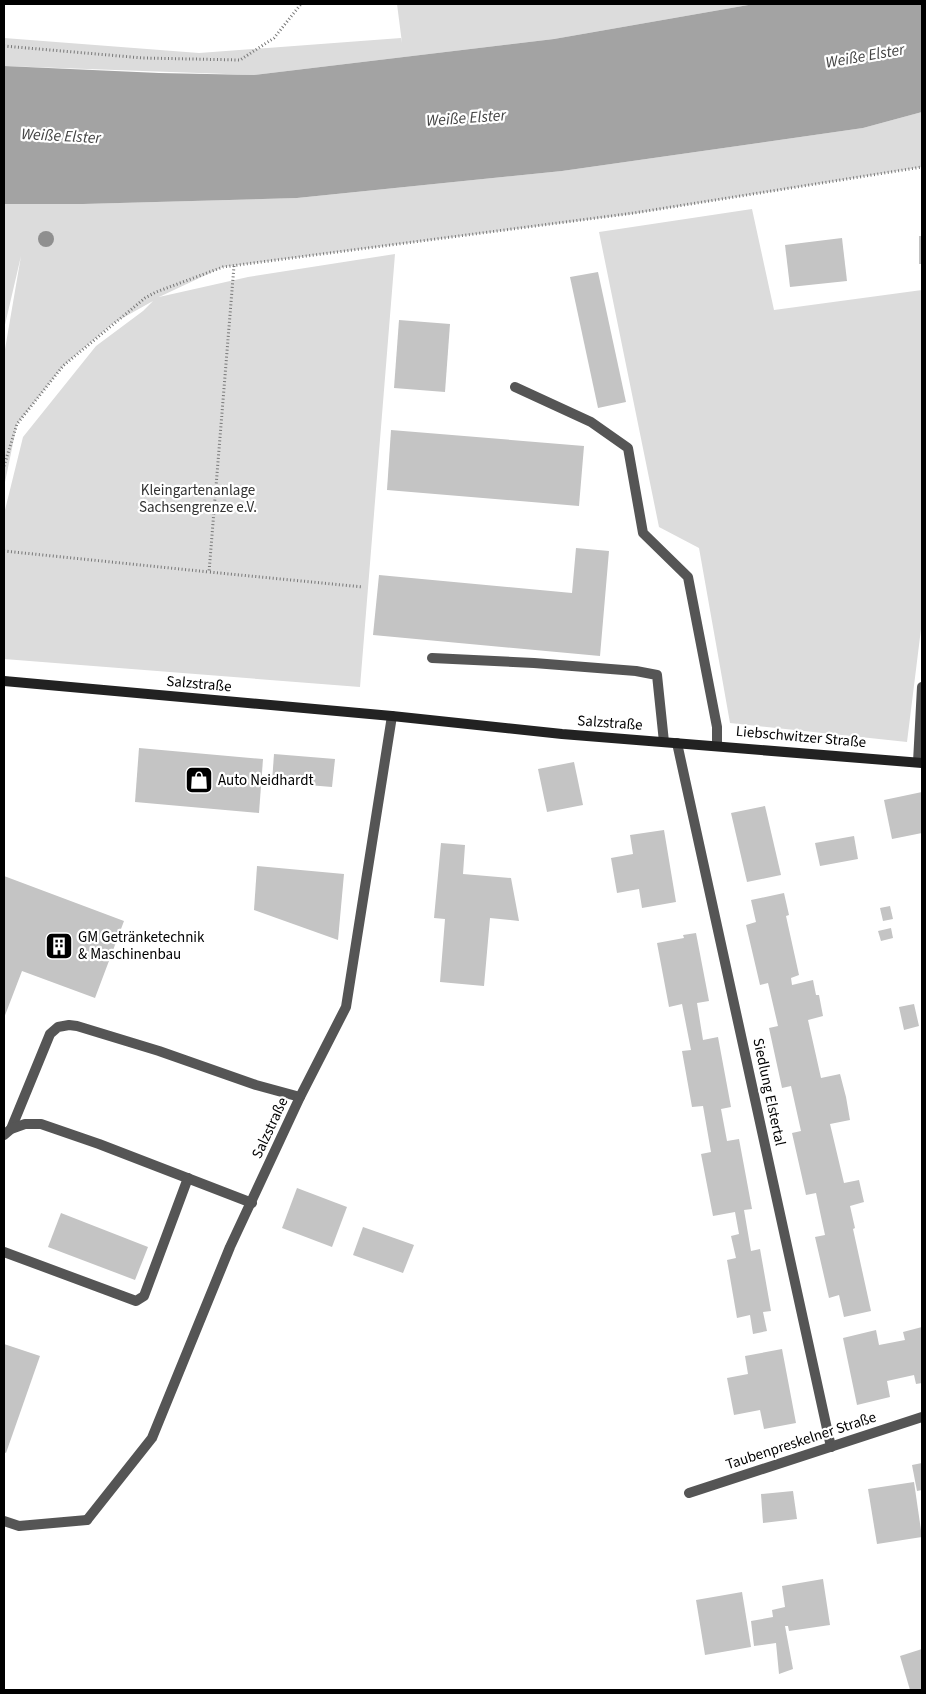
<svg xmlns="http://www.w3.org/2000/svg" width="926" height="1694" font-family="'Source Sans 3',sans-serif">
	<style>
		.green { fill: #dcdcdc }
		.water { fill: #a3a3a3 }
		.building { fill: #c4c4c4 }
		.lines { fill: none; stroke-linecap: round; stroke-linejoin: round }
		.path { stroke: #777; stroke-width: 3; stroke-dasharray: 1 2.5; stroke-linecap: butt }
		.service { stroke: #555; stroke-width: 10 }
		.minor { stroke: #555; stroke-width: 10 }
		.secondary { stroke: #222; stroke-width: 10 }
		.tree { fill: #8f8f8f }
		.labels { text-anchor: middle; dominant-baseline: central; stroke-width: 4.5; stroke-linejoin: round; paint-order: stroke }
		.park-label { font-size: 15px; fill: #333; stroke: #fff }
		.street-label { font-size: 15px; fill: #000; stroke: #fff }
		.poi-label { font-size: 15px; fill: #000; stroke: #fff; text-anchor: start }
		.water-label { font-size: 16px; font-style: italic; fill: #444; stroke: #fff }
	</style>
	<rect width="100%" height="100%" fill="#fff"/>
	<g class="green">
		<polygon points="397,4 754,4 554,39 254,75 4,66 4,38 199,53 401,38 402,43"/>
		<polygon points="922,112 922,167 632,214 223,267 159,297 248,277 395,254 360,687 4,659 4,514 23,437 96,346 143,311 153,301 112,324 63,366 17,424 4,487 4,355 21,256 4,329 4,204 83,204 297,198 562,171 863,128"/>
		<polygon points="752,209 774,310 922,290 922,621 907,742 730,723 699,548 659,527 599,232"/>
	</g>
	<polygon class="water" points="754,4 922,4 922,112 863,128 562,171 297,198 83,204 4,204 4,66 159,73 254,75 554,39"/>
	<g class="building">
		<rect x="919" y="236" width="3" height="28"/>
		<polygon points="842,238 847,281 790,287 785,245"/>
		<polygon points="598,272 626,402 598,408 570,277"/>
		<polygon points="399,320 450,324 445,392 394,388"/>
		<polygon points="391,430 584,446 579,506 387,490"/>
		<polygon points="576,548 609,551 600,656 373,635 379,575 572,593"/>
		<polygon points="139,748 263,759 259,813 135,802"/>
		<polygon points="274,754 335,759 332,787 272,782"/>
		<polygon points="574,762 583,805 547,812 538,769"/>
		<polygon points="922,792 922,833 892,839 884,800"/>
		<polygon points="765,806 781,875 747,882 731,813"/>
		<polygon points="664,830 676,902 642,908 639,889 617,893 611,858 633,854 630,835"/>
		<polygon points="854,836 858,859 820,866 815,843"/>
		<polygon points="441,843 465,845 463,874 511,878 519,921 490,918 484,986 440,982 445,919 434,918"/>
		<polygon points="257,866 344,874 338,940 254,910"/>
		<polygon points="4,876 124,921 95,998 22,971 4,1018"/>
		<polygon points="784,893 789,915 786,916 799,975 791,978 792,985 813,980 816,995 819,995 823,1016 808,1020 821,1078 840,1074 846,1097 850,1120 830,1124 844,1183 859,1180 864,1202 850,1206 855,1228 853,1229 871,1311 844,1317 839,1295 829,1298 815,1237 825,1235 820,1212 816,1193 806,1195 792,1133 801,1131 791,1086 782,1088 769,1028 778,1026 768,983 760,985 746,925 756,922 751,900"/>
		<polygon points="890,906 893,919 883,921 880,908"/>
		<polygon points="891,928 893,938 881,941 878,931"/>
		<polygon points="696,933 709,1001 697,1003 703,1040 718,1037 731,1107 721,1109 727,1141 739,1139 752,1209 744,1210 751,1251 760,1249 771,1311 763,1312 767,1331 753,1334 750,1315 737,1318 727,1260 736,1258 731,1236 739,1234 735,1212 713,1216 701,1154 711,1152 703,1106 692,1107 682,1051 691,1050 682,1004 669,1007 657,943 684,938 683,935"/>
		<polygon points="914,1004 919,1026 904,1030 899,1007"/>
		<polygon points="297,1188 347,1207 332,1247 282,1228"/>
		<polygon points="61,1213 148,1247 135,1280 48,1247"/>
		<polygon points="363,1227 414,1245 403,1273 353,1255"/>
		<polygon points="922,1327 922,1383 916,1384 914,1375 887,1381 890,1397 857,1405 843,1338 876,1330 879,1345 905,1340 903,1332"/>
		<polygon points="4,1344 40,1356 6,1453 4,1452"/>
		<polygon points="782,1349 796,1423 764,1429 760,1410 734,1415 727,1378 748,1374 745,1356"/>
		<polygon points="922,1463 922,1490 917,1491 912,1465"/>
		<polygon points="914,1482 922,1537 877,1544 868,1489"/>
		<polygon points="793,1491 797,1519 763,1523 761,1494"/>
		<polygon points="823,1579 830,1625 789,1631 788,1626 785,1626 793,1669 779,1674 776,1643 754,1646 751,1621 773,1617 772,1610 785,1607 782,1586"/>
		<polygon points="742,1592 751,1647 705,1655 696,1600"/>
		<polygon points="922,1649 922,1689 910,1690 900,1656"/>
	</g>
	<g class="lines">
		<g class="path">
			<polyline points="4,46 143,58 240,60 274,38 301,4"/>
			<polyline points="234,266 209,572 363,587"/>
			<polyline points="4,466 17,424 63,366 145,298 156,292 223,267 634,213 922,167"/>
			<polyline points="4,551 209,572"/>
		</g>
		<g class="service">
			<polyline points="515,387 591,422 628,448 643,533 688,577 717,727 717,746"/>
			<polyline points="432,658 534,663 636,671 657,675 664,742"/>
			<polyline points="918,762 922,687"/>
			<polyline points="11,1129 50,1034 58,1027 69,1025 77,1026 159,1051 256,1085 300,1097"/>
			<polyline points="4,1135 11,1129 25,1124 41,1124 99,1144 252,1203"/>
			<polyline points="4,1252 136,1301 144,1296 188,1178"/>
			<polyline points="4,1521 19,1526 87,1520"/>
		</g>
		<g class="minor">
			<polyline points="677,743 831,1447"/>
			<polyline points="689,1493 922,1417"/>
			<polyline points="87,1520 152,1438 230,1247 300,1097 346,1007 392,716"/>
		</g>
		<polyline class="secondary" points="4,681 392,716 562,734 922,763"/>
	</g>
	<circle class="tree" cx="46" cy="239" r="8"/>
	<defs>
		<g id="shop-square" transform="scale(1.4375)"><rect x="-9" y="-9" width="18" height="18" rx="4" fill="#000" stroke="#fff"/><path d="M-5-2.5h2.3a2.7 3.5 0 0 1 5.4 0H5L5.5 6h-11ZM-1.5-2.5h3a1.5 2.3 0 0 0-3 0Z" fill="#fff"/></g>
		<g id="building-square" transform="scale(1.4375)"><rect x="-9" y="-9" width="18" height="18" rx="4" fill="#000" stroke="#fff"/><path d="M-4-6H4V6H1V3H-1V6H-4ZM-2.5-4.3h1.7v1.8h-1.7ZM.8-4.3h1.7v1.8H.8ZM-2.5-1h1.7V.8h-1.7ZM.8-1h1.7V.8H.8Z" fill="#fff"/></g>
	</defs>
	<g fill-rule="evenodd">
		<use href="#shop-square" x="199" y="780"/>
		<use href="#building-square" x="59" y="946"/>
	</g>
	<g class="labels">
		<g class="park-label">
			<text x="198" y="490">Kleingartenanlage<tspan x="198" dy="17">Sachsengrenze e.V.</tspan></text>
		</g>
		<g class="street-label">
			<text transform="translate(199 684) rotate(5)">Salzstraße</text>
			<text transform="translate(610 723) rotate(4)">Salzstraße</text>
			<text transform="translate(801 737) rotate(5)">Liebschwitzer Straße</text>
			<text transform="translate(769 1092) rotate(78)">Siedlung Elstertal</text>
			<text transform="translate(270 1128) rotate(-65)">Salzstraße</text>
			<text transform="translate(801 1441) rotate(-18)">Taubenpreskelner Straße</text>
		</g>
		<g class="poi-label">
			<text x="218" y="780">Auto Neidhardt</text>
			<text x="78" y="937">GM Getränketechnik<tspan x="78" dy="17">&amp; Maschinenbau</tspan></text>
		</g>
		<g class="water-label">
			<text transform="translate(865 56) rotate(-10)">Weiße Elster</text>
			<text transform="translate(466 118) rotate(-4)">Weiße Elster</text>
			<text transform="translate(61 136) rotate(3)">Weiße Elster</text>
		</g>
	</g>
	<rect width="926" height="1694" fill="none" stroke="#000000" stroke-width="10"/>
</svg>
